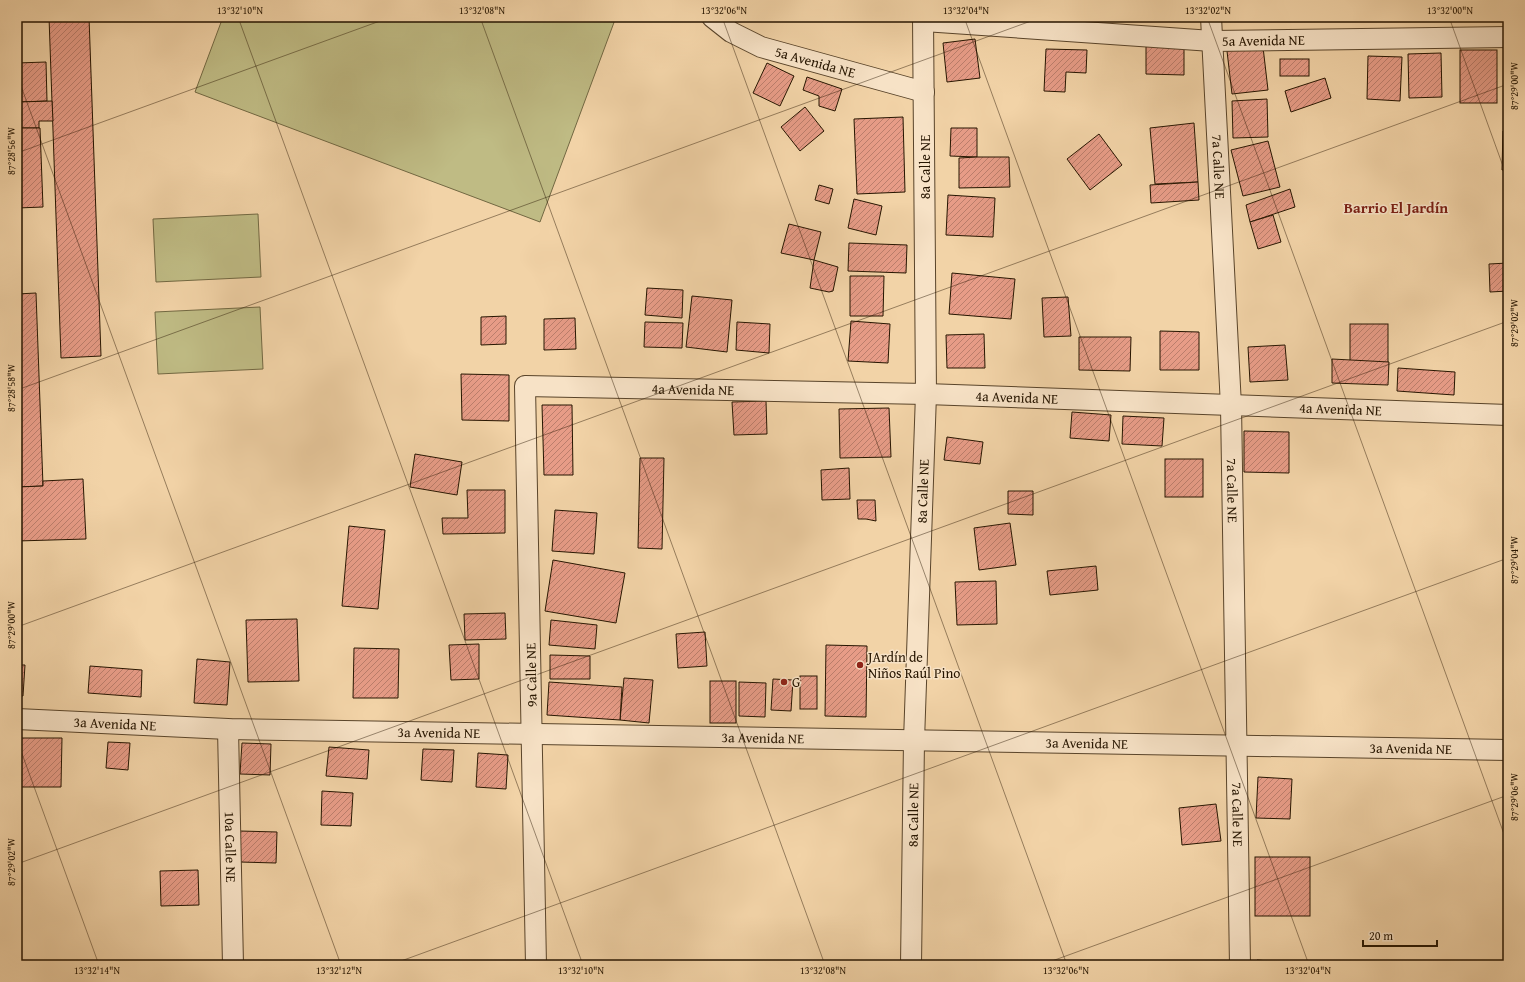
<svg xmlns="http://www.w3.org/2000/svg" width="1525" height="982" font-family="'Gentium Book Plus',serif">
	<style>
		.pitch { fill: #bfbb84; stroke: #726842 }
		.building { fill: url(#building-hatch); stroke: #261500 }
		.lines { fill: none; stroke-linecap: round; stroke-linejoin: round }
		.street-casing { stroke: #59442a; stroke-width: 22 }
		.street { stroke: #f7e2c6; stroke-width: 20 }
		.ticks { fill: none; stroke: #261500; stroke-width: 1; stroke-opacity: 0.45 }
		.poi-dot { fill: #8f2418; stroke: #f7e2c6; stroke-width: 1.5 }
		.labels { text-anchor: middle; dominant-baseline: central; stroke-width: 3; stroke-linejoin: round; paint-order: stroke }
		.street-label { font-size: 14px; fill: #261500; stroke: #f7e2c6 }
		.poi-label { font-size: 14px; fill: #261500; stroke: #f7e2c6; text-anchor: start }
		.neighbourhood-label { font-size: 15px; font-weight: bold; fill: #7a1f14; stroke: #f7e2c6 }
		.neatline { fill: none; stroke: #261500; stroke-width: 1.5 }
		.ticks-label { font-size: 10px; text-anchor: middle; fill: #261500 }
	</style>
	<defs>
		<pattern id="building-hatch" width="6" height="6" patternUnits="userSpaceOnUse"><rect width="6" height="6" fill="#e79c87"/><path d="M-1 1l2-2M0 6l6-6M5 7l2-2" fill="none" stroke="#bb7e6c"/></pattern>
	</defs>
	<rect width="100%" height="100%" fill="#f2d3a7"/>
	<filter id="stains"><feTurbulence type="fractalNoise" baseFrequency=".005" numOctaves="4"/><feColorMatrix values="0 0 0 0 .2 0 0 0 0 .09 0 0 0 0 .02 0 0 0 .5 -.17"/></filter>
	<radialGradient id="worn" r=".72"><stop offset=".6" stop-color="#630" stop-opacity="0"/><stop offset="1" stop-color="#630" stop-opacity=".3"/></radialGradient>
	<g class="pitch">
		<polygon points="223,17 616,17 540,222 195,92"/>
		<polygon points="258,214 261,277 156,282 153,219"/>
		<polygon points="260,307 263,369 158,374 155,312"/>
	</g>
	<g class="building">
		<polygon points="49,17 89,17 101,356 61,358"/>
		<polygon points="975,39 980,78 947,82 943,43"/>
		<polygon points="1146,46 1184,46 1184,75 1146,74"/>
		<polygon points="1263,47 1268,90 1232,94 1227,51"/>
		<polygon points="1046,49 1087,50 1086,73 1066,72 1065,92 1044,91"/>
		<rect x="1460" y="50" width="37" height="53"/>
		<polygon points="1441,53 1442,97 1409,98 1408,54"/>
		<polygon points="1368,56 1402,57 1400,101 1367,99"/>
		<rect x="1280" y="59" width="29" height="17"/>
		<polygon points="46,62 47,101 17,102 17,63"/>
		<polygon points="767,63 794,76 780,106 753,93"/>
		<polygon points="807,77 842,89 835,111 819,106 819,96 803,90"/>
		<polygon points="1325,78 1331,98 1291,112 1285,91"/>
		<polygon points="1267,99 1268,137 1233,138 1232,101"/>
		<polygon points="52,101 53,121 39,121 39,128 21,128 21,122 17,122 17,102"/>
		<polygon points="805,107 824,131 800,151 781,127"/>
		<polygon points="903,117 905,192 857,194 854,119"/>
		<polygon points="1194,123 1198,182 1155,184 1150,128"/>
		<polygon points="17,128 40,128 43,207 17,208"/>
		<polygon points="951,128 977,128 977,157 950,156"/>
		<polygon points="1503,131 1508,131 1508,170 1502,170"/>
		<polygon points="1099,134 1122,165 1090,190 1067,159"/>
		<polygon points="1268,141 1280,187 1243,196 1231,150"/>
		<polygon points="977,157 1009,157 1010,187 959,188 959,158"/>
		<polygon points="1198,182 1199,200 1151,203 1150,185"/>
		<polygon points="819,185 833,189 829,204 815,200"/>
		<polygon points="1290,189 1295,207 1250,222 1246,205"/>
		<polygon points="948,195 995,198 993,237 946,235"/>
		<polygon points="854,199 882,206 876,235 848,228"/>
		<polygon points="1273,215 1281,242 1258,249 1250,222"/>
		<polygon points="789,224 821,232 814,260 781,253"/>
		<polygon points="849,243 907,245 906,273 848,271"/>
		<polygon points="814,260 838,267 833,291 829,292 810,288"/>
		<polygon points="1508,263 1508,291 1490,292 1489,264"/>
		<polygon points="952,273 1015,279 1011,319 949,314"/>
		<polygon points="850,276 884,276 883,316 850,316"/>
		<polygon points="647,288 683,290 682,318 645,315"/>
		<polygon points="36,293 43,486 17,487 17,294"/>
		<polygon points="692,296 732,300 727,352 686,347"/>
		<polygon points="1068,297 1071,336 1044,337 1042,298"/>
		<polygon points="506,316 506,344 481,345 481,317"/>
		<polygon points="575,318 576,349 544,350 544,319"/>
		<polygon points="851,321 890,324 888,363 848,361"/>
		<polygon points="645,322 683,323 682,348 644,347"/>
		<polygon points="737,322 770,324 769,353 736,350"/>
		<rect x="1350" y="324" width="38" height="44"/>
		<polygon points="1160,331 1199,332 1199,370 1160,370"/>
		<polygon points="984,334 985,368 947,368 946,335"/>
		<polygon points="1079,337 1131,337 1130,371 1079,370"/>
		<polygon points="1285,345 1288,380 1250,382 1248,347"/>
		<polygon points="1332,359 1389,362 1388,385 1332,383"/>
		<polygon points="1398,368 1455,372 1454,395 1397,391"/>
		<polygon points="461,374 509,375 509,421 462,420"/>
		<polygon points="766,401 767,434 734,435 732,402"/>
		<polygon points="542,405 572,405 573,475 544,475"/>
		<polygon points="889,408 891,457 840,458 839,409"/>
		<polygon points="1072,412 1111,415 1109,441 1070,438"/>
		<polygon points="1123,416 1164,418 1162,446 1122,444"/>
		<polygon points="1244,431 1289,432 1289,473 1244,472"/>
		<polygon points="947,437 983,442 980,464 944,460"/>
		<polygon points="415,454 462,462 457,495 410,487"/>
		<polygon points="640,458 664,458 662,549 638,548"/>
		<rect x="1165" y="459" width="38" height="38"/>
		<polygon points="849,468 850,499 822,500 821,470"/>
		<polygon points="83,479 86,539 17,541 17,487 43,486 43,481"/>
		<polygon points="467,490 505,490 505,533 443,534 442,518 468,518"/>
		<polygon points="1008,491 1033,491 1033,515 1008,514"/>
		<polygon points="857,500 875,500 876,521 866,519 858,519"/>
		<polygon points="555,510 597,513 594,554 552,551"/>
		<polygon points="1010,523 1016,565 979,570 974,528"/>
		<polygon points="349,526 385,530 378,609 342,606"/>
		<polygon points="553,560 625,573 616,623 545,611"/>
		<polygon points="1096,566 1098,590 1050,595 1047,571"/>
		<polygon points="996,581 997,624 957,625 955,582"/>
		<polygon points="505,613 506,639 465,640 464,614"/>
		<polygon points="297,619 299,681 248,682 246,620"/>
		<polygon points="551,620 597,625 595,649 549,645"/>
		<polygon points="705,632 707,666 678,668 676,634"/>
		<polygon points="479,644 479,679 451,680 449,645"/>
		<polygon points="826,645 867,646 866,717 825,716"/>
		<polygon points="354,648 399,649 398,698 353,698"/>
		<polygon points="550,655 590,656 590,679 550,679"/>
		<polygon points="197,659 230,662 227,705 194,703"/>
		<polygon points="17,665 25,665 23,696 17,695"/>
		<polygon points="90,666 142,670 141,697 88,693"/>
		<rect x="800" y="676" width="17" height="33"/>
		<polygon points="624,678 653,680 649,723 620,720"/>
		<polygon points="773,679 793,680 791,711 771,710"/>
		<rect x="710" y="681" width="26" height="42"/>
		<polygon points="549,682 622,687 620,720 547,715"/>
		<polygon points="739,682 766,683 765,717 739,716"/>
		<polygon points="17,738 62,738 61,787 17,787"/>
		<polygon points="108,742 130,743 128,770 106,768"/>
		<polygon points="242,743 271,744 270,775 240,774"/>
		<polygon points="329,747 369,750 367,779 326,776"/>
		<polygon points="423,749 454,750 452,782 421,780"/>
		<polygon points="478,753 508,755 506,789 476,787"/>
		<polygon points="1258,777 1292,779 1290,819 1256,818"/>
		<polygon points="322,791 353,793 351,826 321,825"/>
		<polygon points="1216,804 1221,841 1182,845 1179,808"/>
		<polygon points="240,831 277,832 276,863 240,862"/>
		<rect x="1255" y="857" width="55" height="59"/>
		<polygon points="198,870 199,905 161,906 160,871"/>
		<polygon points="1257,960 1294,963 1293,965 1257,965"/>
	</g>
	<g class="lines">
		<g class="street-casing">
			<g id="street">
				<path id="s1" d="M712 17 731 32 761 47 924 92"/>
				<path id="s2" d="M1211 17 1231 406 1240 965"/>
				<path id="s3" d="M924 21 1212 41 1508 37"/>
				<path id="s4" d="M17 719 228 729 1508 750"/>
				<path id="s5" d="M228 729 233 965"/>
				<path id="s6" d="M536 965 525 386 926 394 1508 415"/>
				<path id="s7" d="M911 965 914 741 926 394 923 17"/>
			</g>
		</g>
		<use href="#street" class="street"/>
	</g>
	<path class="ticks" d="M238 17 583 965M480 17 825 965M722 17 1067 965M964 17 1309 965M1207 17 1508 845M1449 17 1508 180M17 75 341 965M17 153 391 17M17 390 1042 17M17 627 1508 84M17 740 99 965M17 864 1508 321M390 965 1508 558M1041 965 1508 795"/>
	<g class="poi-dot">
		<circle cx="860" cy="665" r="4"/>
		<circle cx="784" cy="682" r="4"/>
	</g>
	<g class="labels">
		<g class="street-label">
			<text stroke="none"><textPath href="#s3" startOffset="340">5a Avenida NE</textPath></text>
			<text stroke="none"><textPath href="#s1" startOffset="114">5a Avenida NE</textPath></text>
			<text transform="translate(925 167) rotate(-90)">8a Calle NE</text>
			<text stroke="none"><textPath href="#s2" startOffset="150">7a Calle NE</textPath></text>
			<text stroke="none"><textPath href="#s6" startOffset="747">4a Avenida NE</textPath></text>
			<text stroke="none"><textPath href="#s6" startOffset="1071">4a Avenida NE</textPath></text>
			<text stroke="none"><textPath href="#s6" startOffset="1395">4a Avenida NE</textPath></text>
			<text stroke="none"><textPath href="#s7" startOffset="474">8a Calle NE</textPath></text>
			<text stroke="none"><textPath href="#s2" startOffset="474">7a Calle NE</textPath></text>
			<text transform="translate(531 675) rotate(-91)">9a Calle NE</text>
			<text stroke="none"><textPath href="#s4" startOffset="98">3a Avenida NE</textPath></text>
			<text stroke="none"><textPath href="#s4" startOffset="422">3a Avenida NE</textPath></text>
			<text stroke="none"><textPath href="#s4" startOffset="746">3a Avenida NE</textPath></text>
			<text stroke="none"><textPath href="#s4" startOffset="1070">3a Avenida NE</textPath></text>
			<text stroke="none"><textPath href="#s4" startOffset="1394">3a Avenida NE</textPath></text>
			<text stroke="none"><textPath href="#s7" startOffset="150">8a Calle NE</textPath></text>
			<text stroke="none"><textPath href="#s2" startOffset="798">7a Calle NE</textPath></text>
			<text stroke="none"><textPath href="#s5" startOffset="118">10a Calle NE</textPath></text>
		</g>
		<g class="poi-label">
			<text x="868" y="657">JArdín de<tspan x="868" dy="16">Niños Raúl Pino</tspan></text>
			<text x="792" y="682">G</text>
		</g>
		<g class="neighbourhood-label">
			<text x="1396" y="207">Barrio El Jardín</text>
		</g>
	</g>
	<rect width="1525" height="982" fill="none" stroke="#f2d3a7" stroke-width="44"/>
	<path d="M1363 940v6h74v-6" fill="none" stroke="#261500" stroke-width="2"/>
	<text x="1369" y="940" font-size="12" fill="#261500" stroke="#f7e2c6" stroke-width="3" paint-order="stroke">20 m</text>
	<rect x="22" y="22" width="1481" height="938" class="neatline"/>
	<g class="ticks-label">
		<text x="240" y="14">13°32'10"N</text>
		<text x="482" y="14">13°32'08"N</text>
		<text x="724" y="14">13°32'06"N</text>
		<text x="966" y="14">13°32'04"N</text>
		<text x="1208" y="14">13°32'02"N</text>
		<text x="1450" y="14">13°32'00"N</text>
		<text transform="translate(1514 86) rotate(-90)" y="4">87°29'00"W</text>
		<text transform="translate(11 151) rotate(-90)" y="4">87°28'56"W</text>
		<text transform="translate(1514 323) rotate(-90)" y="4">87°29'02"W</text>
		<text transform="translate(11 388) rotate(-90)" y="4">87°28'58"W</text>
		<text transform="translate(1514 560) rotate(-90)" y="4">87°29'04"W</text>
		<text transform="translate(11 625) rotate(-90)" y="4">87°29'00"W</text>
		<text transform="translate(1514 797) rotate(-90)" y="4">87°29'06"W</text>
		<text transform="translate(11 862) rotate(-90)" y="4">87°29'02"W</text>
		<text x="97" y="974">13°32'14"N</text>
		<text x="339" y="974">13°32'12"N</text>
		<text x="581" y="974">13°32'10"N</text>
		<text x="823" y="974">13°32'08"N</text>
		<text x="1066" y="974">13°32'06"N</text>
		<text x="1308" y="974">13°32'04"N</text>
	</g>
	<rect width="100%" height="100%" filter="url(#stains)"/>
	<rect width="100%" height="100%" fill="url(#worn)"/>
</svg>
